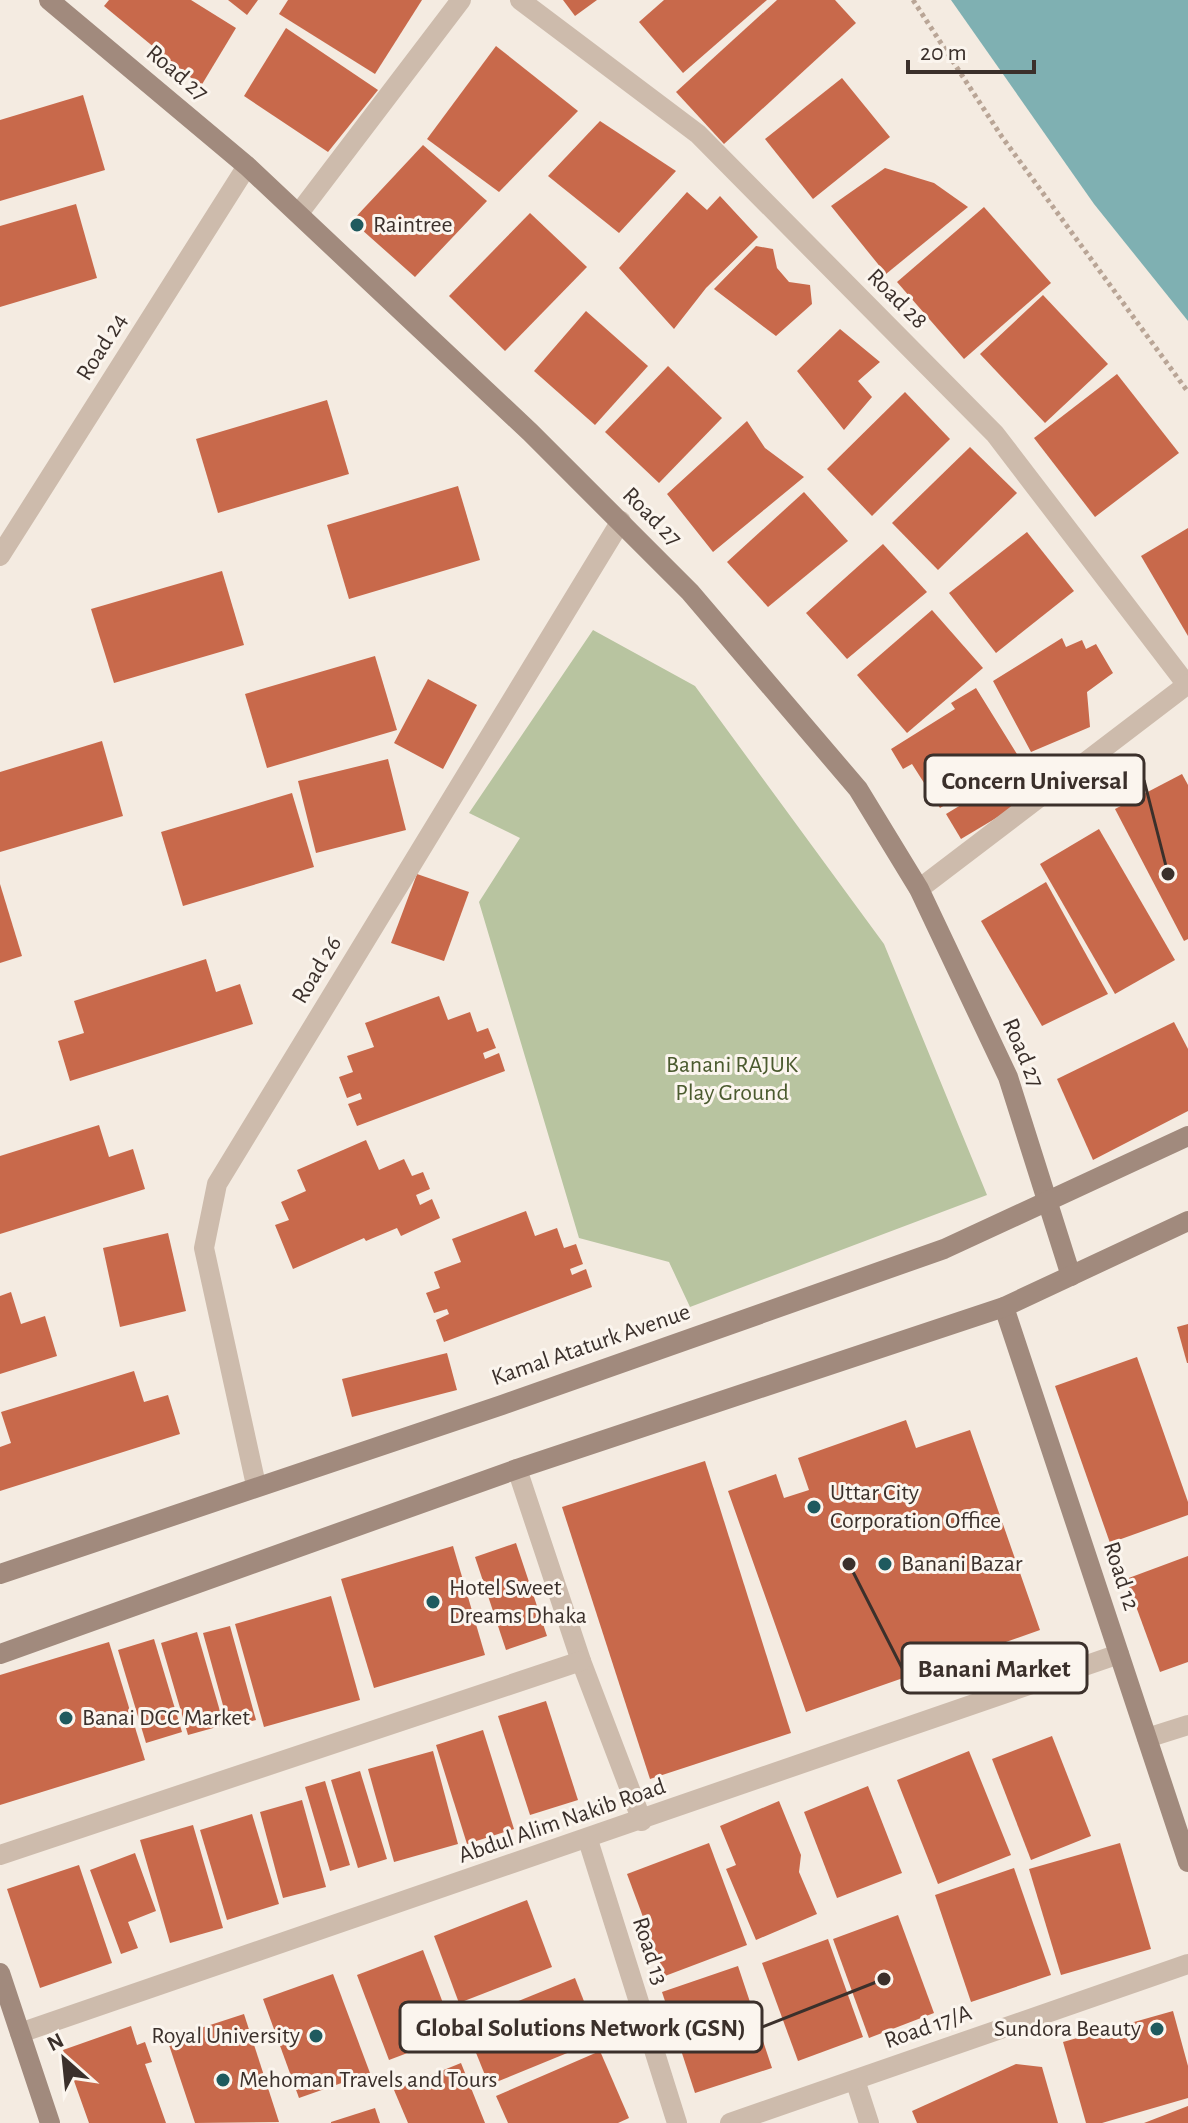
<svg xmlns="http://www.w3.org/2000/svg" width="1188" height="2123" font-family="'Alegreya Sans',sans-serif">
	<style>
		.green { fill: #b8c4a0 }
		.water { fill: #7fb0b2 }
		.building { fill: #c8694b }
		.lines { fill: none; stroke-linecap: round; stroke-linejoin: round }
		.path { stroke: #b9a596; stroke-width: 5; stroke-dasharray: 4 4; stroke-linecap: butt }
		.street { stroke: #cdbbac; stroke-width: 20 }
		.secondary { stroke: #a18a7d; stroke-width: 20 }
		.poi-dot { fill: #1f5a5e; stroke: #fbf5ee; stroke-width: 3 }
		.labels { text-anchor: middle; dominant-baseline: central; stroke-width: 6; stroke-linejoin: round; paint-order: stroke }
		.street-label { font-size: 24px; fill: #3b302b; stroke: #fbf5ee }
		.poi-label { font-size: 24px; fill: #3b302b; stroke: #fbf5ee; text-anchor: start }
		.park-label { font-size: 24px; fill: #4a5a2e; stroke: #fbf5ee }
		.leader { fill: none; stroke: #3b302b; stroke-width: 3 }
		.callout-dot { fill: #3b302b; stroke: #fbf5ee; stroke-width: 3 }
		.callout { fill: #fbf5ee; stroke: #3b302b; stroke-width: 3 }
		.callout-label { font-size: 26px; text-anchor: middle; font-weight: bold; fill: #3b302b }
	</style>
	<rect width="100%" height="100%" fill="#f4ebe1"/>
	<polygon class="green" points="593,630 695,686 884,944 987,1195 690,1307 669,1262 579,1238 479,902 520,838 469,813"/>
	<polygon class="water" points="951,0 1188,0 1188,321 1094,204"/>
	<g class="building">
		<polygon points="109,0 191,0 236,28 201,86 104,6"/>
		<polygon points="228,0 258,0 247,15"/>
		<polygon points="288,0 422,0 375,74 279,14"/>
		<polygon points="563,0 597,0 575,16"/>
		<polygon points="664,0 767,0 683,73 639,22"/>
		<polygon points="777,0 835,0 856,23 724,144 676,92"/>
		<polygon points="286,28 378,90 328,152 244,96"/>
		<polygon points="496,46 578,111 499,192 427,139"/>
		<polygon points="842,78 890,137 813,199 765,139"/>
		<polygon points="83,95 105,170 0,201 0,120"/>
		<polygon points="600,121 676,171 619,233 548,176"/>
		<polygon points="423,145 487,201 415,277 352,221"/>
		<polygon points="885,168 934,183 968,207 886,274 831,206"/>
		<polygon points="687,192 707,210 720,196 758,237 706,288 674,329 619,268"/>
		<polygon points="76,204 97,278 0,307 0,226"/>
		<polygon points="984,207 1051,283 964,359 897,282"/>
		<polygon points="530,213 587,267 505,351 449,296"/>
		<polygon points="756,246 773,249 777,268 789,282 810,285 812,304 776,336 714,289"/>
		<polygon points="1043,295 1108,364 1045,423 980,354"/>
		<polygon points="586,311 648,366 595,425 534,371"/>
		<polygon points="840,329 880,362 858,381 872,397 844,430 797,371"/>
		<polygon points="668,366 722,418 659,483 605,432"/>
		<polygon points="1117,374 1179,453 1095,517 1034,438"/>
		<polygon points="905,392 950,439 872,516 827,469"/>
		<polygon points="327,400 349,474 218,513 196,439"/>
		<polygon points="747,421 765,448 804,477 713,552 667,494"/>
		<polygon points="970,447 1017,493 938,570 892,523"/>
		<polygon points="458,486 480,560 349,599 327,525"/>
		<polygon points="804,492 848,541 768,607 727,562"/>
		<polygon points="1188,528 1188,636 1141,556"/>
		<polygon points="1027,532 1074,591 996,653 949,593"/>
		<polygon points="883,544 927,592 847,659 806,613"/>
		<polygon points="222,571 244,645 114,683 91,609"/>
		<polygon points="932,610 983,668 907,733 857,675"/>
		<polygon points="1062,638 1066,647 1082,640 1086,649 1096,644 1113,673 1087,692 1090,727 1031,752 993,681"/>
		<polygon points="375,656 397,730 267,768 245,694"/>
		<polygon points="428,679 477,705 443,769 394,743"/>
		<polygon points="976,688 1020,759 940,808 912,764 903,769 891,749 955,709 951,703"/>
		<polygon points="102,741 123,816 0,852 0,772"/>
		<polygon points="388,759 406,830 316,853 298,781"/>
		<polygon points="1027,765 1043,790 961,839 946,814"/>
		<polygon points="1182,774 1188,785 1188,939 1184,941 1115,809"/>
		<polygon points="292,793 314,867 183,906 161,832"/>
		<polygon points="1099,829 1175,960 1115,994 1040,864"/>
		<polygon points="417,874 469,892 444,961 391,943"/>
		<polygon points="1046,882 1108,994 1042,1026 981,921"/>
		<polygon points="0,884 22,956 0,963"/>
		<polygon points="206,959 216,992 240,984 253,1024 70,1081 58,1041 84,1033 74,1001"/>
		<polygon points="439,996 448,1020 470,1012 477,1032 488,1028 496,1048 483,1053 485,1059 499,1053 505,1071 357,1126 348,1104 362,1099 360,1093 347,1098 339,1077 353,1072 347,1056 374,1047 365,1023"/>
		<polygon points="1174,1022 1188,1049 1188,1111 1093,1160 1057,1079"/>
		<polygon points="99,1125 109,1157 133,1149 145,1189 0,1234 0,1156"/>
		<polygon points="366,1140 379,1170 404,1159 412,1176 423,1172 430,1189 416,1195 420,1205 432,1199 440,1218 401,1236 397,1228 366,1241 364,1238 293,1269 275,1225 289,1220 281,1202 306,1191 297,1170"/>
		<polygon points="526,1211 535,1236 557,1228 564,1248 576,1244 583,1264 570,1269 572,1275 586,1269 592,1287 444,1342 436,1320 449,1314 447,1309 434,1313 426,1293 440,1288 434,1272 461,1262 452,1239"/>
		<polygon points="168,1233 186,1311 120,1327 103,1248"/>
		<polygon points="11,1292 21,1324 45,1316 57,1356 0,1374 0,1296"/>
		<polygon points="1188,1324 1188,1363 1187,1363 1177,1327"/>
		<polygon points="447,1353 457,1390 352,1417 342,1379"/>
		<polygon points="1137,1357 1188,1502 1188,1515 1110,1543 1055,1386"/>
		<polygon points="134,1371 144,1402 168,1395 180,1434 0,1491 0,1447 11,1443 1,1412"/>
		<polygon points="906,1420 916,1448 970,1430 1040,1630 806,1712 728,1491 776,1474 784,1498 809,1490 798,1458"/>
		<polygon points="705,1461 791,1733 650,1779 562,1507"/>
		<polygon points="516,1543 547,1636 506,1650 475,1557"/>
		<polygon points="453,1546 485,1655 374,1688 341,1579"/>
		<polygon points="1188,1556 1188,1662 1160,1672 1126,1579"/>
		<polygon points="331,1596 360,1700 264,1727 235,1624"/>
		<polygon points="230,1626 256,1720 229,1727 203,1633"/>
		<polygon points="197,1632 224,1725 188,1735 161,1643"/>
		<polygon points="154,1639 182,1732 146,1743 118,1650"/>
		<polygon points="109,1642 145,1760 0,1805 0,1675"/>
		<polygon points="546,1701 578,1800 530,1815 498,1716"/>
		<polygon points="483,1730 514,1829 467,1844 436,1745"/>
		<polygon points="1052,1736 1091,1836 1031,1860 992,1759"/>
		<polygon points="433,1751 458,1844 394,1862 368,1769"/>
		<polygon points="969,1751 1011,1855 938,1884 897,1780"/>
		<polygon points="360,1771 387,1859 358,1868 331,1780"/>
		<polygon points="325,1781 350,1865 330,1871 305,1787"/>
		<polygon points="868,1786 902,1873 837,1898 804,1812"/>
		<polygon points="302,1800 326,1887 283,1898 260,1812"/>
		<polygon points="779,1801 801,1855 799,1872 817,1914 756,1940 726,1869 736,1865 720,1826"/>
		<polygon points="252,1814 279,1904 227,1920 200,1830"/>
		<polygon points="193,1825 223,1928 170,1943 140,1840"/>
		<polygon points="709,1843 747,1945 665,1976 627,1874"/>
		<polygon points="1120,1843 1151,1949 1061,1975 1029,1869"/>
		<polygon points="135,1853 156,1911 128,1922 138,1948 121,1954 90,1870"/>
		<polygon points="79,1865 112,1963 40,1988 7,1889"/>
		<polygon points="1014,1868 1051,1975 971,2002 935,1895"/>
		<polygon points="527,1900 552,1967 459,2003 434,1936"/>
		<polygon points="898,1915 934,2013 869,2038 833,1939"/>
		<polygon points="828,1939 863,2037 798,2061 762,1963"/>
		<polygon points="423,1950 455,2035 389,2060 357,1975"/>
		<polygon points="738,1966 772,2068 695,2093 662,1992"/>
		<polygon points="333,1974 370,2073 299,2098 263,1999"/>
		<polygon points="575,1978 599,2040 489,2085 464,2023"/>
		<polygon points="1173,2011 1188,2066 1188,2098 1102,2123 1086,2123 1063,2042"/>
		<polygon points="244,2014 279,2122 195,2123 167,2039"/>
		<polygon points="131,2026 137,2045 145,2042 152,2062 145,2064 166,2123 89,2123 63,2050"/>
		<polygon points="600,2051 629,2118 618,2123 508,2123 496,2096"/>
		<polygon points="461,2063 485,2123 408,2123 394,2090"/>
		<polygon points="1016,2064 1042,2067 1058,2123 917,2123 912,2111"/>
		<polygon points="1188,2106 1188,2123 1144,2123"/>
		<polygon points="375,2108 380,2123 331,2123 331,2122"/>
	</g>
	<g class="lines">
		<polyline class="path" points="913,0 1002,137 1188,392"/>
		<g class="street">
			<polyline points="520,0 698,134 995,434 1187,685"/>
			<polyline points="299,213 461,0"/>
			<polyline points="0,556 247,166"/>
			<polyline points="919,889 1188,684"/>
			<polyline points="517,1469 581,1661 642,1821"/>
			<polyline points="256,1485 204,1248 217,1184 621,521"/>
			<polyline points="1147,1738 1188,1725"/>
			<polyline points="588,1840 677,2123"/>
			<polyline points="0,1855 581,1661"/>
			<polyline points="20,2033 1119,1654"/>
			<polyline points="855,2080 869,2123"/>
			<polyline points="730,2123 1188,1964"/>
		</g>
		<g class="secondary">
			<polyline points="49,0 247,166 530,432 690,592 858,789 919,889 1008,1077 1071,1276"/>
			<polyline points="1004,1307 1188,1862"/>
			<polyline points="0,1574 502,1405 944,1249 1188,1136"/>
			<polyline points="0,1654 517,1469 1004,1307 1188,1221"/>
			<polyline points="0,1973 50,2123"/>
		</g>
	</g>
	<g class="poi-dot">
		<circle cx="357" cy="225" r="8"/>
		<circle cx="814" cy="1507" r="8"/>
		<circle cx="885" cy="1564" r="8"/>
		<circle cx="433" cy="1602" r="8"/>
		<circle cx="66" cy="1718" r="8"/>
		<circle cx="1157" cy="2029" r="8"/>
		<circle cx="316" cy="2036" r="8"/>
		<circle cx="223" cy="2080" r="8"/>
	</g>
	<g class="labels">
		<g class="street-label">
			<text transform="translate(177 73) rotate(40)">Road 27</text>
			<text transform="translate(897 299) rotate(45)">Road 28</text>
			<text transform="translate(102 347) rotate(-58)">Road 24</text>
			<text transform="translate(652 517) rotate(45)">Road 27</text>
			<text transform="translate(317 970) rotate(-59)">Road 26</text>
			<text transform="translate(1023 1053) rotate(67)">Road 27</text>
			<text transform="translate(591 1345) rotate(-19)">Kamal Ataturk Avenue</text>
			<text transform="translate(1121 1576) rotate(72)">Road 12</text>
			<text transform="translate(562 1821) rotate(-19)">Abdul Alim Nakib Road</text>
			<text transform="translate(650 1951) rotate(72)">Road 13</text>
			<text transform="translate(928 2027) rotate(-19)">Road 17/A</text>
		</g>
		<g class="poi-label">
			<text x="373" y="225">Raintree</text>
			<text x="830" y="1493">Uttar City<tspan x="830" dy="28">Corporation Office</tspan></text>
			<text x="901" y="1564">Banani Bazar</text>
			<text x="449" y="1588">Hotel Sweet<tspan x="449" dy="28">Dreams Dhaka</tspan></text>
			<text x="82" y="1718">Banai DCC Market</text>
			<text x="1141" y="2029" text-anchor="end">Sundora Beauty</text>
			<text x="300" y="2036" text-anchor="end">Royal University</text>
			<text x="239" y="2080">Mehoman Travels and Tours</text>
		</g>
		<g class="park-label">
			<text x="732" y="1065">Banani RAJUK<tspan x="732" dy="28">Play Ground</tspan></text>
		</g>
	</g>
	<path class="leader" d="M1168 874L1144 780M849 1564L902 1668M884 1979L762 2027"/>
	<g class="callout-dot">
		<circle cx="1168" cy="874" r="8"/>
		<circle cx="849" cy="1564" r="8"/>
		<circle cx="884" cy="1979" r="8"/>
	</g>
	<g class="callout">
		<rect x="925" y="755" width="219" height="50" rx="8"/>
		<rect x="902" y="1643" width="185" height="50" rx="8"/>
		<rect x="400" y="2002" width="362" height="50" rx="8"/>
	</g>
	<g class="callout-label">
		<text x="1035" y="789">Concern Universal</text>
		<text x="994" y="1677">Banani Market</text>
		<text x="581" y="2036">Global Solutions Network (GSN)</text>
	</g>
	<g transform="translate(64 2059) rotate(333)" stroke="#fbf5ee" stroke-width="6" paint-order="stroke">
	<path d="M0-6L14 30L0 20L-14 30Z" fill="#3b302b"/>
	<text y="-12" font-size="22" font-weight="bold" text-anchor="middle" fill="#3b302b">N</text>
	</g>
	<path d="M908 60v12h126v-12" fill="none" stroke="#3b302b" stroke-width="4"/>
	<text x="920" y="60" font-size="24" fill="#3b302b" stroke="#fbf5ee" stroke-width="6" paint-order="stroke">20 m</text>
</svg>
